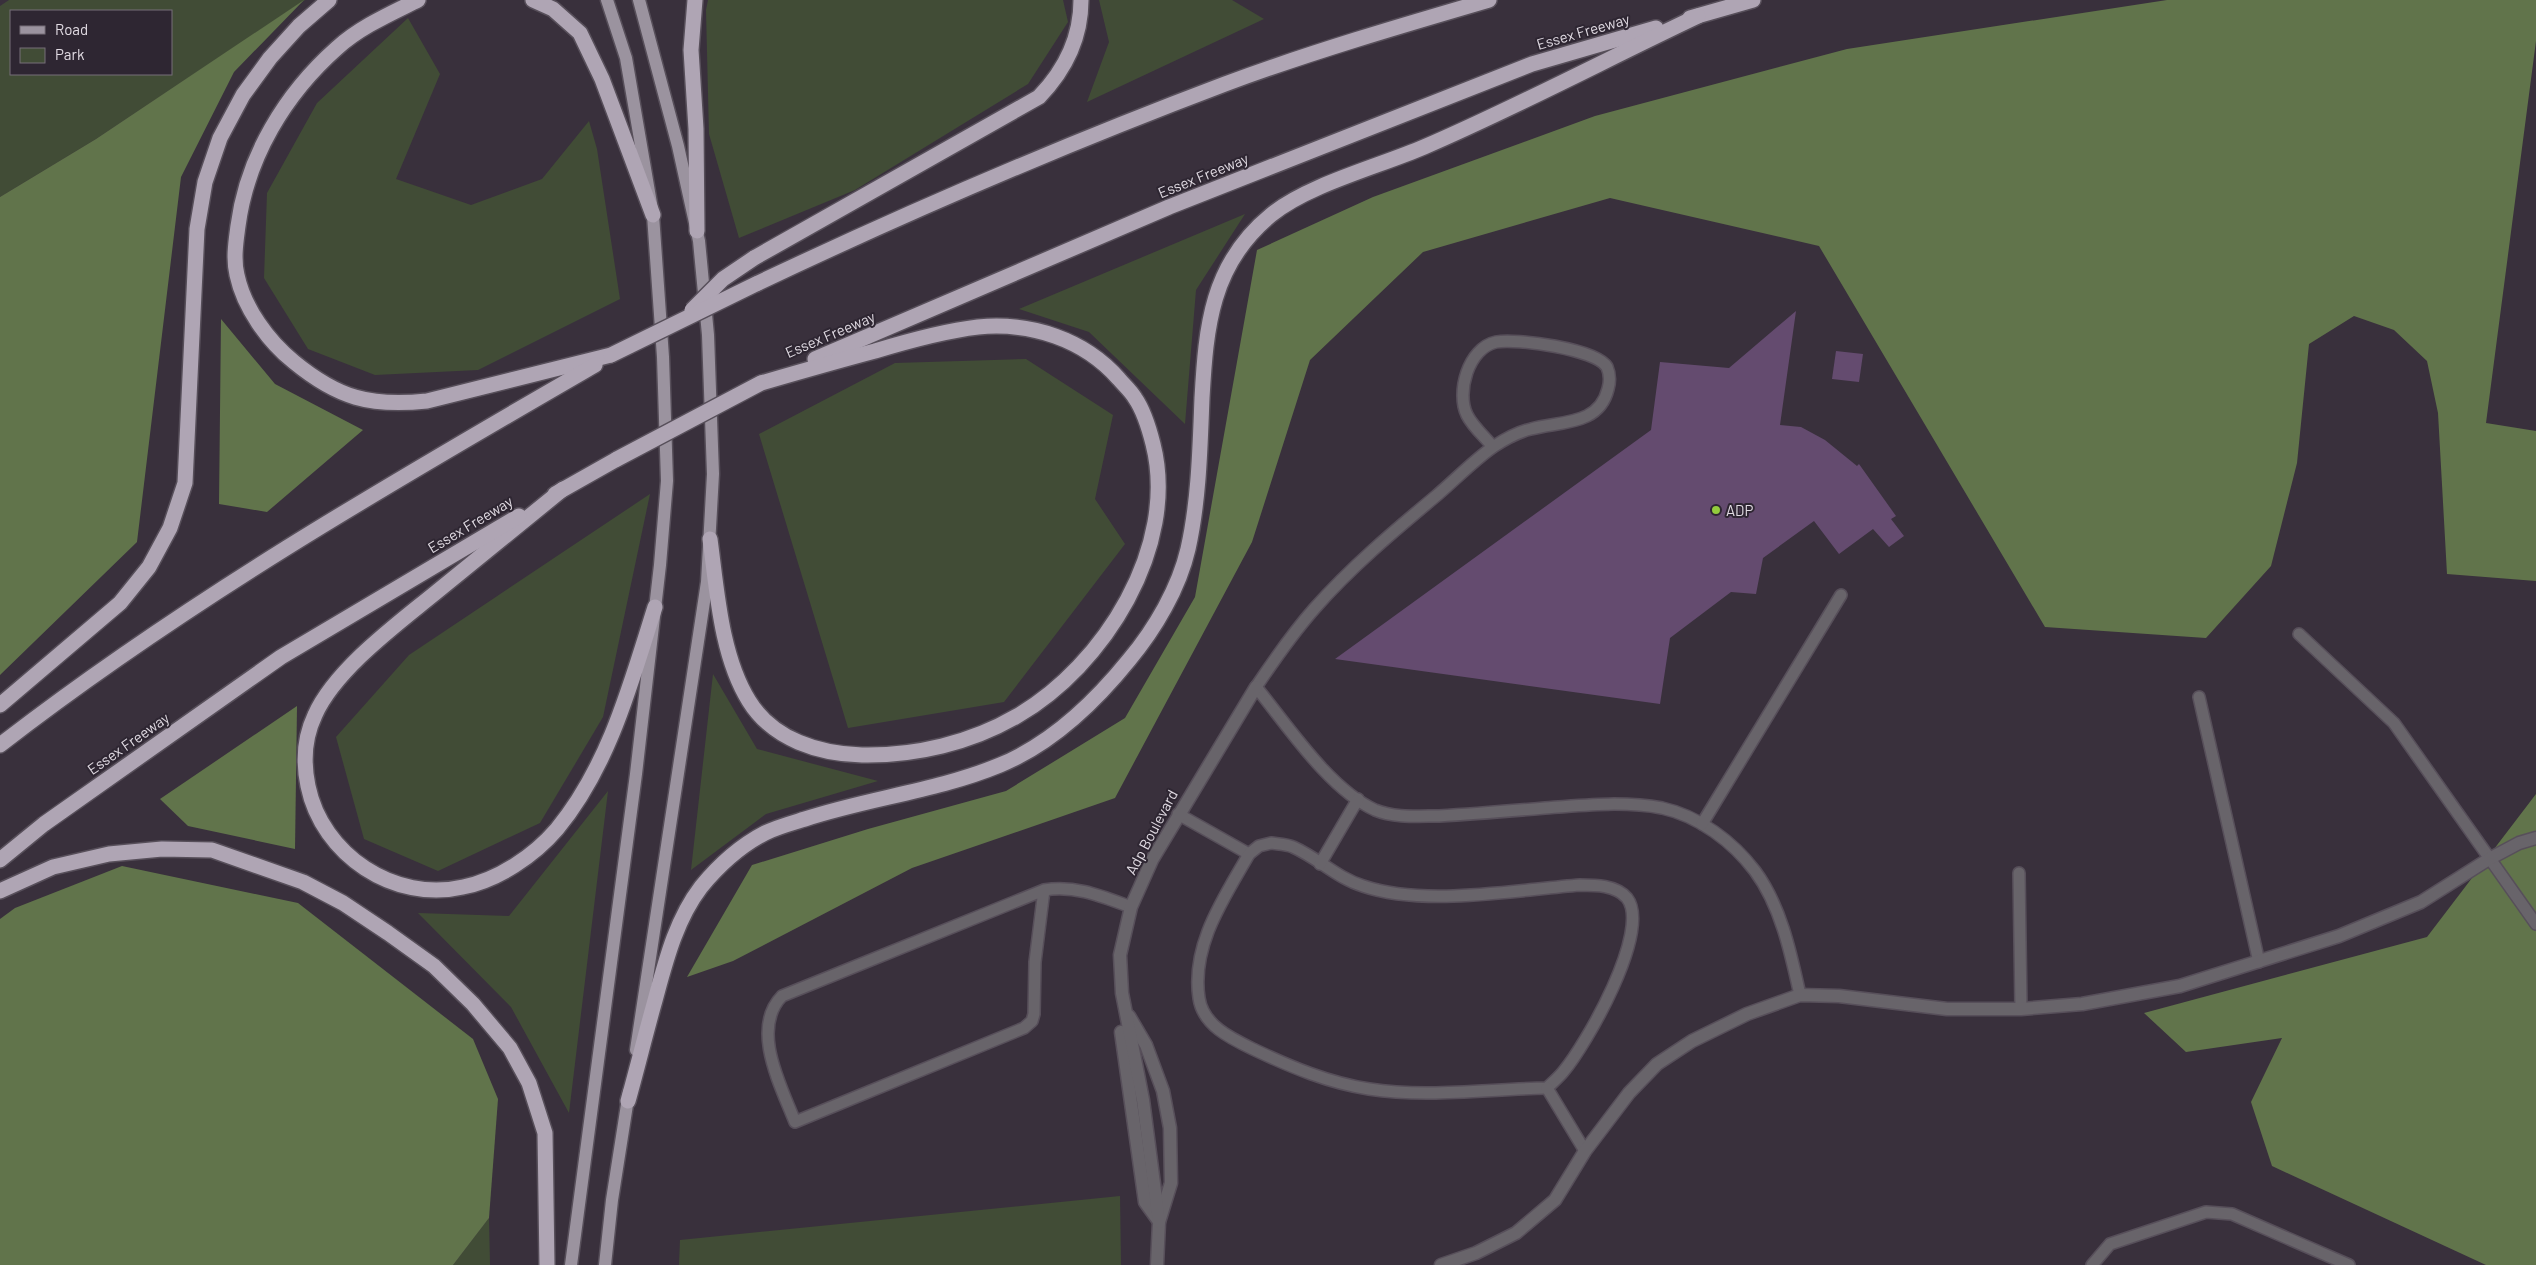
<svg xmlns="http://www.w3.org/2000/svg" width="2536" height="1265" font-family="Barlow,sans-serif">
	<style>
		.green { fill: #414c36; fill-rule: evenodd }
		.forest { fill: #61744b }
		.building { fill: #644b6f }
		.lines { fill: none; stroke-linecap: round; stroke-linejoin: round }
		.lane-casing { stroke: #574f5a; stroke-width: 14 }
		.street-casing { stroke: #574f5a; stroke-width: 15 }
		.primary-casing { stroke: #574f5a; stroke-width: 15 }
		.highway-casing { stroke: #574f5a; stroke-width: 18 }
		.lane { stroke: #68646a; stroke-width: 11 }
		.street { stroke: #68646a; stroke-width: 12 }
		.primary { stroke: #9b939f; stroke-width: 12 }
		.highway { stroke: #afa5b4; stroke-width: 15 }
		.highway-bridge-casing { stroke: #574f5a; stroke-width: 18; stroke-linecap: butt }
		.highway-bridge { stroke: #afa5b4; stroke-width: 15 }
		.poi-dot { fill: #93cc3d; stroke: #2e2632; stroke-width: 2 }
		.labels { text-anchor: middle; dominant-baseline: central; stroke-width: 4; stroke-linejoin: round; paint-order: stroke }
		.street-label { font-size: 15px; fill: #e1dbe3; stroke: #2e2632 }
		.poi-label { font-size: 15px; fill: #e1dbe3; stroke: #2e2632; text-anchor: start }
	</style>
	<rect width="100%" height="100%" fill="#39303c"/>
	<g class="green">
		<path d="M9 0H305L96 139 0 197V6ZM11 11H171V74H11Z"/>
		<polygon points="708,0 1063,0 1068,22 1028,84 855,190 739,238 709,134 706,10"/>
		<polygon points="1099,0 1232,0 1264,19 1087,102 1109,42"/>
		<polygon points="408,18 440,74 396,179 471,205 542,179 589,121 597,149 620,299 478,370 375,375 308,349 264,278 267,193 317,103"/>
		<polygon points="1245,214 1196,290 1185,424 1089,332 1019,309"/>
		<polygon points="1026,359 1113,415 1095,499 1125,544 1004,702 848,728 759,434 895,363"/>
		<polygon points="650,494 603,717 540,823 438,871 364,839 336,737 409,655"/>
		<polygon points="713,674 757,749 878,781 766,814 691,870"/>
		<polygon points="608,791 569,1113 511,1007 418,913 509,916"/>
		<polygon points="1120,1196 1121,1265 679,1265 680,1240"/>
		<polygon points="489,1218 490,1265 453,1265"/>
	</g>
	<g class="forest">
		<polygon points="304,0 234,72 181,177 137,542 0,675 0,197 96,139"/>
		<polygon points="2167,0 2536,0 2536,41 2486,423 2536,431 2536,581 2447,574 2438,413 2427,361 2394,330 2354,316 2309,344 2297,463 2271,566 2206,638 2045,627 1819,246 1610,198 1423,252 1310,360 1252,542 1115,798 912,868 733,961 687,977 752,865 868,829 1006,791 1125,718 1195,597 1257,250 1373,197 1595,116 1847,49"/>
		<polygon points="221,319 275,384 363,430 267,512 219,504"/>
		<polygon points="297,706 295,849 188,826 160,799"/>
		<polygon points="2536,794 2536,1265 2486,1265 2272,1166 2251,1102 2282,1038 2186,1052 2144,1013 2427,937"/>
		<polygon points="122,866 298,903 473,1039 498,1099 489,1218 453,1265 0,1265 0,919 15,908"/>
	</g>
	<g class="building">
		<polygon points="1796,311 1780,425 1801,427 1825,440 1857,466 1859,464 1896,516 1891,519 1904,536 1889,547 1873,529 1839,554 1814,521 1763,558 1756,594 1731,592 1670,638 1660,704 1335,659 1651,430 1660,362 1729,368"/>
		<polygon points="1836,351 1863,354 1859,382 1832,379"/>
	</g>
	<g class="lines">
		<g class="lane-casing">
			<g id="lane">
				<path d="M1493 447C1485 437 1473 427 1467 415 1456 393 1468 348 1496 342 1516 338 1596 349 1607 367 1610 374 1610 382 1608 389 1599 426 1560 421 1531 429 1518 432 1505 439 1493 447 1473 461 1455 480 1436 496 1394 531 1351 567 1314 609 1293 633 1274 660 1256 687 1288 726 1329 789 1375 810 1394 818 1419 816 1439 816 1474 814 1510 811 1545 808 1584 805 1624 801 1662 808 1699 816 1733 842 1755 871 1781 906 1791 954 1800 995"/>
				<polyline points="2299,634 2394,723 2536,924"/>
				<polyline points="2199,697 2259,962"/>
				<polyline points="1178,814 1249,854"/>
				<polyline points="1702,824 1841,595"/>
				<path d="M1271 843C1278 844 1287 844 1293 847 1318 858 1337 878 1363 886 1425 907 1515 890 1580 885 1595 885 1616 885 1627 898 1652 930 1586 1045 1563 1072 1558 1078 1552 1083 1547 1088 1488 1089 1427 1098 1369 1089 1329 1083 1291 1067 1255 1050 1232 1039 1203 1026 1199 998 1191 945 1224 898 1249 854L1259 846Z"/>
				<polyline points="1320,864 1358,799"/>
				<polyline points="2019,873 2021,1009"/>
				<path d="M1044 890 1035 962 1034 1014 1032 1021 1024 1028 795 1122C781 1086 750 1029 782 996L1044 890C1076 885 1101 896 1131 907"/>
				<polyline points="1547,1088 1585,1151"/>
				<polyline points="2092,1265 2110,1244 2206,1212 2232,1214 2349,1265"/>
			</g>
		</g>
		<g class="street-casing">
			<g id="street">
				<polyline points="1129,1016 1146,1045 1163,1091 1170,1128 1171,1183 1159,1222 1157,1265"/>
				<polyline points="1121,1032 1145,1202 1158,1220"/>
				<polyline points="1159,1222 1143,1100 1122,993 1120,955 1131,907 1152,860 1256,687"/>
				<polyline points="1441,1265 1476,1253 1516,1233 1555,1200 1585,1151 1629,1093 1657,1064 1692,1041 1747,1014 1800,995 1839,996 1947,1009 2021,1009 2082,1004 2180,986 2339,936 2421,902 2489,859 2519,843 2536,838"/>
			</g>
		</g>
		<g class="primary-casing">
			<g id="primary">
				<polyline points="636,1050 707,582 713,474 708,335 699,241 678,146 639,0"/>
				<polyline points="571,1265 636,774 660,565 667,481 663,357 653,215 626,58 607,0"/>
				<polyline points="605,1265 612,1200 629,1092"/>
			</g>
		</g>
		<g class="highway-casing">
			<g id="highway">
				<path d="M418 0C390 14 360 27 337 48 285 94 247 157 238 226 236 241 233 259 237 275 244 308 268 341 294 362 338 398 370 407 427 401L611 355"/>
				<polyline points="533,0 553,9 580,33 602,79 653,215"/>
				<polyline points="695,0 691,50 696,129 697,231"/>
				<polyline points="1690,18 1753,0"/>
				<path d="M754 258 1039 97C1065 70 1081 37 1081 0"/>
				<path d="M756 284C910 211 1066 144 1225 84 1311 52 1400 26 1489 0"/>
				<polyline points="815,359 1169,207 1532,64 1656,28"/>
				<path d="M563 489C520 524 477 559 434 594 396 625 335 670 315 715 304 738 303 762 308 786 322 855 395 903 463 887 498 880 534 856 557 829 609 766 631 683 655 607"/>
				<polyline points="555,494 617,459"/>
				<path d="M710 539C717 591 721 656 749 701 773 740 820 754 862 755 915 756 971 743 1017 716 1104 666 1179 546 1153 444 1149 428 1144 411 1135 398 1131 391 1124 385 1119 379 1084 339 1031 322 978 327 944 331 908 341 875 351 837 361 799 372 761 383"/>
				<polyline points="0,705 120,603 149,567 170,528 185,483 197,229 205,182 220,138 243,95 270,58 299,26 329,0"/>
				<path d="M0 745C186 601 391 483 595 365"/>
				<polyline points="0,860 44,824 281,657 519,516"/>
				<polyline points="0,891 53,867 109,854 162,849 212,850 303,882 343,903 388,933 434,966 473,1004 510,1048 529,1083 545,1133 547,1265"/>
				<path d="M628 1101C637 1069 645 1036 654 1004 665 964 675 921 701 887 719 865 740 846 765 833 777 827 792 823 805 819 869 798 937 791 1000 765 1051 744 1095 702 1129 660 1155 629 1179 588 1188 549 1199 500 1200 448 1202 398 1206 327 1211 264 1271 215 1307 185 1380 166 1424 147 1517 107 1607 59 1698 16"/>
			</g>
		</g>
		<use href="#lane" class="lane"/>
		<use href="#street" class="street"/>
		<use href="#primary" class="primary"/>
		<use href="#highway" class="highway"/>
		<g class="highway-bridge-casing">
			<g id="highway-bridge">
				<polyline points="692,310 723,279 754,258"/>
				<polyline points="611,355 756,284"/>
				<polyline points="617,459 761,383"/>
			</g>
		</g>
		<use href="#highway-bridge" class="highway-bridge"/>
	</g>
	<circle class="poi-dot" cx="1716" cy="510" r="5"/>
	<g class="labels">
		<g class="street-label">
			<text transform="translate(1583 31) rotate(-16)">Essex Freeway</text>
			<text transform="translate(1203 175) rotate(-22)">Essex Freeway</text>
			<text transform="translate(830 334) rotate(-23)">Essex Freeway</text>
			<text transform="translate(470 524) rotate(-31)">Essex Freeway</text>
			<text transform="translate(128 743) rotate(-35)">Essex Freeway</text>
			<text transform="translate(1151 832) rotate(-62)">Adp Boulevard</text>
		</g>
		<g class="poi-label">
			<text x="1726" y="510">ADP</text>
		</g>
	</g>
	<rect x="10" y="10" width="162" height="65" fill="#2e2632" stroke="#766e79"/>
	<rect x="20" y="26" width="25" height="8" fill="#9b939f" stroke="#766e79"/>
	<text x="55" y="35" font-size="15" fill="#e1dbe3">Road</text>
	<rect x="20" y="48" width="25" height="15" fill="#414c36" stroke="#766e79"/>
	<text x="55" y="60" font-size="15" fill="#e1dbe3">Park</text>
</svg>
